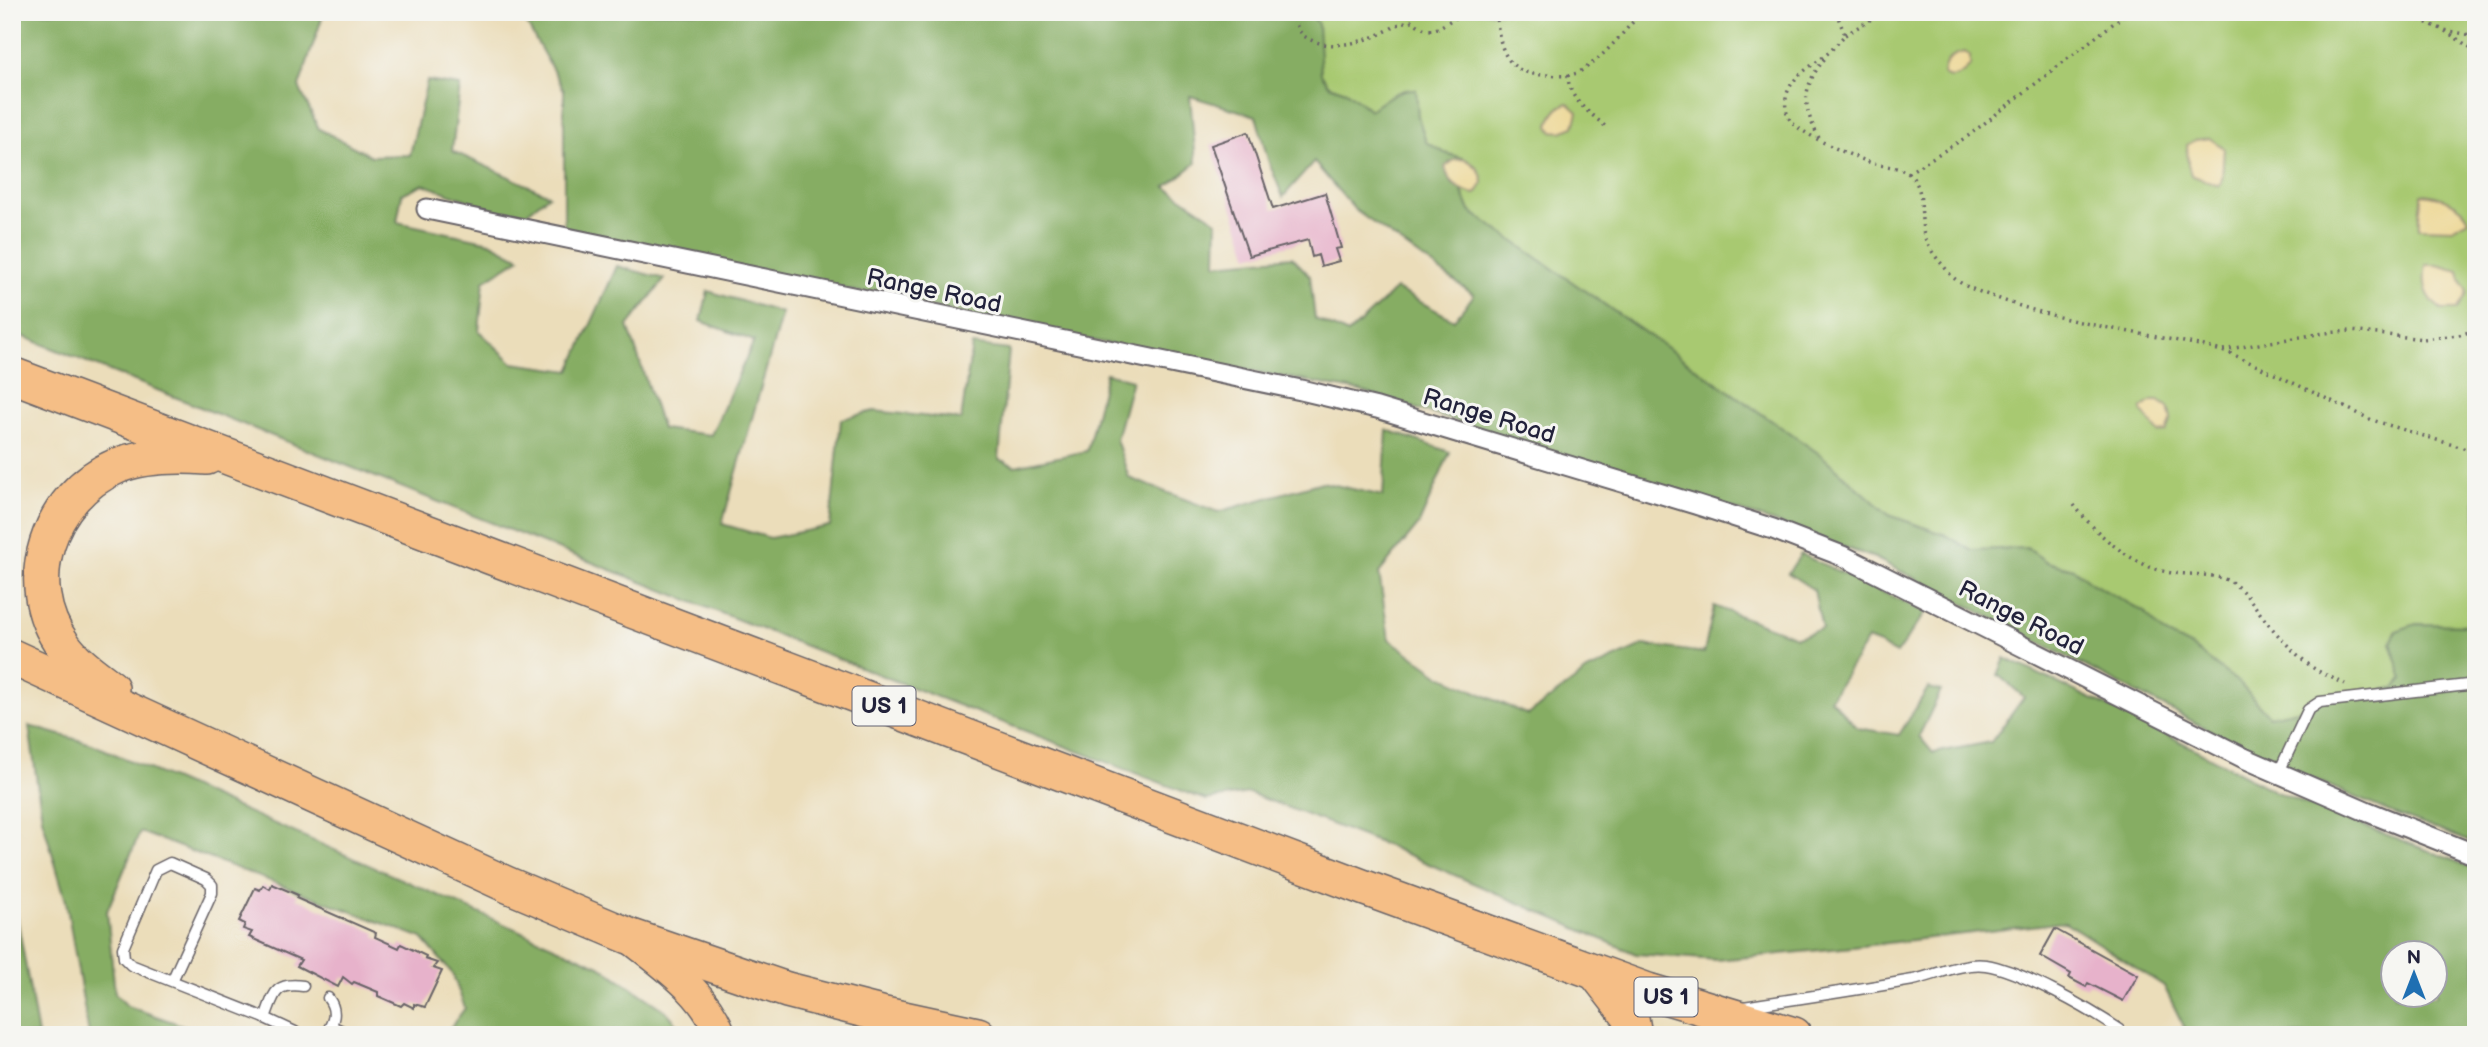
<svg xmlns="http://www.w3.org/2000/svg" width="2488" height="1047" font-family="'Balsamiq Sans',sans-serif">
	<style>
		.green { fill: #a8c971; stroke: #657656; stroke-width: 2 }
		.forest { fill: #86ad63; stroke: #54684f; stroke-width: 2; fill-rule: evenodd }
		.sand { fill: #eeda9e; stroke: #887e6c; stroke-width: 2 }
		.building { fill: #e7b2cb }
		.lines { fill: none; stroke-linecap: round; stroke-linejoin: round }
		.lane-casing { stroke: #686367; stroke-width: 13 }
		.street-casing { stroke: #686367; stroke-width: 23 }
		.primary-casing { stroke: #686367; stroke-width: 33 }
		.highway-casing { stroke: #686367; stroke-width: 38 }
		.path { stroke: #686367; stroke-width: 3.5; stroke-dasharray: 2 5; stroke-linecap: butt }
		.lane { stroke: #fff; stroke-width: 10 }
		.street { stroke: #fff; stroke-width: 19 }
		.primary { stroke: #f5be86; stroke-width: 30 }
		.highway { stroke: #f5be86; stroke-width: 35 }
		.labels { text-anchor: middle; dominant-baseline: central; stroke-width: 6; stroke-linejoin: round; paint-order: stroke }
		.shield { fill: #f6f6f2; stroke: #626272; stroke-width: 2 }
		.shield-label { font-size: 23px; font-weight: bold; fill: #22223b }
		.street-label { font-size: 24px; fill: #22223b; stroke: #f6f6f2 }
	</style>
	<rect width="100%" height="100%" fill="#f6f6f2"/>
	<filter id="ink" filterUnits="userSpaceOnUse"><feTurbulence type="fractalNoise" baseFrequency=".0143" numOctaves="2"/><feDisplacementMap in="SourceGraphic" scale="14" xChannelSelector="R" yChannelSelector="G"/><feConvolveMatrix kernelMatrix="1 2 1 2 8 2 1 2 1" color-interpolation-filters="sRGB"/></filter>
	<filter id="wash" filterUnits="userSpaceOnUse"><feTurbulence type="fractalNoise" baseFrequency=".00686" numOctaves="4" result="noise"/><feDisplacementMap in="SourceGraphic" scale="28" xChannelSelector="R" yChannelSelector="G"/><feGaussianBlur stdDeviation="1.57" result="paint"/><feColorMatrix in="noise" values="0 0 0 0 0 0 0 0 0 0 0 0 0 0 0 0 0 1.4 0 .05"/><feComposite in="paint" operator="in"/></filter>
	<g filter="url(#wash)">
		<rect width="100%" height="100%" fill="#ebddba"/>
		<polygon class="green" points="1184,12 2476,12 2476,844 2264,758 1875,558 1811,536"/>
		<g class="forest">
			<path d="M12 12H324L299 87 319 129 371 156 410 155 427 81 460 86 452 151 549 195 519 219 423 184 402 194 397 222 490 242 520 258 484 281 479 331 513 363 570 371 617 266 665 279 628 326 662 429 711 435 754 341 701 321 708 291 782 313 722 524 770 538 830 526 841 419 874 411 961 420 972 345 1009 350 999 459 1015 466 1087 451 1106 373 1132 380 1116 439 1129 478 1218 512 1322 482 1383 496 1387 430 1450 452 1419 524 1379 573 1389 639 1441 676 1528 715 1587 671 1644 645 1704 653 1714 606 1796 637 1822 629 1814 590 1788 573 1801 554 1926 612 1896 654 1868 639 1830 699 1858 728 1899 735 1928 688 1941 691 1919 736 1933 753 1991 742 2024 697 1998 675 2005 658 2172 737 2276 792 2476 869V1035H2188L2164 986 2065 922 1853 947 1717 960 1636 954 1383 844 1249 793 1206 800C807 649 409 491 12 332ZM2394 953H2436V995H2394Z"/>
			<path d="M520 12H1304L1314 18 1318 24 1321 74 1329 85 1346 91 1370 110C1385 100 1397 88 1416 89L1418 116 1426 142 1445 153 1465 159 1450 162 1447 175 1453 184 1461 189 1470 211 1821 455 1889 515 1946 535 1971 550 2027 548 2047 562 2074 569 2091 583 2143 611 2164 633 2192 647 2239 683 2269 716 2298 710 2319 699 2395 688 2403 679 2391 643 2396 631 2416 624 2476 625V844L2390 812 2264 758 1875 558 1762 518 1360 391 1158 354 564 231V90ZM1190 96 1256 116 1268 160 1283 197 1314 162 1355 210 1474 295 1454 320 1396 289 1348 334 1315 319 1310 276 1292 257 1216 264 1217 221 1166 187 1196 163Z"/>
			<polygon points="29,726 92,744 600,966 666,1011 687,1035 445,1035 465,1008 452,973 422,938 140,832 107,911 115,993 127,1006 210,1035 89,1035 66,901 42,818"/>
			<polygon points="12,889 38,1035 12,1035"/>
		</g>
		<g class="sand">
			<path d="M1965 52 1970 56V66C1963 74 1952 83 1943 74 1944 60 1952 54 1965 52Z"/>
			<path d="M1568 103 1578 112 1574 127 1561 132 1552 131 1549 126C1551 115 1558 106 1568 103Z"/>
			<polygon points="2209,138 2224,148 2222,180 2219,186 2191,175 2188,165 2187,145 2196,140"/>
			<path d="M1465 159C1475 164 1482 171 1483 183L1476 194C1459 192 1448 182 1445 167L1454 160Z"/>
			<path d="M2421 194C2438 195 2463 203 2469 220L2452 229 2419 228C2417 216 2422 205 2421 194Z"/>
			<path d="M2426 265H2437L2459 271C2463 296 2475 283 2457 310H2442C2426 298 2422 285 2426 265Z"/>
			<polygon points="2152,401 2159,401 2168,407 2171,419 2166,432 2159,433 2142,412 2142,408"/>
		</g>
		<g id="blocks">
			<g class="building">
				<polygon points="1248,132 1273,209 1325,193 1341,248 1335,249 1339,261 1321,266 1318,255 1312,257 1308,240 1249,256 1211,145"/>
				<polygon points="272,884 298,895 296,898 376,933 375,937 399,948 401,944 426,956 425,959 437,963 433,968 442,971 425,1007 414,1004 414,1008 404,1003 401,1006 378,996 378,992 354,982 352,984 343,977 338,987 297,966 301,960 249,937 252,932 243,929 245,924 239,921 255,888 260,890 263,885 270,889"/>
				<polygon points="2055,929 2138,975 2123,1001 2088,983 2086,987 2069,978 2071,974 2040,956"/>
			</g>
		</g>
	</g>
	<g filter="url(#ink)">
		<use href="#blocks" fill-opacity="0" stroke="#686367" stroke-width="2"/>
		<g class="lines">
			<g class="lane-casing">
				<g id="lane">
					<polyline points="2278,774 2308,710 2320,702 2476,684"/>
					<polyline points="172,981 212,893 212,885 206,879 170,863 156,870 123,948 124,958 131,965 265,1018"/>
					<path d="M1743 1007C1800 998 1856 990 1913 980 1936 975 1962 962 1986 965 2022 971 2089 1009 2120 1030L2123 1035"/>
					<polyline points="331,1026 351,1035"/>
					<path d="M295 1032 265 1018C274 995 274 982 303 986"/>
					<path d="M325 1035C334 1022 338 1011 328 998"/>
				</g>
			</g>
			<g class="street-casing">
				<polyline id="street" points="427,209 1301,390 1377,408 1695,504 1773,529 1845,557 2244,758 2366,811 2476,855"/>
			</g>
			<g class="primary-casing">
				<path id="primary" d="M634 941C668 968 705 993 721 1035"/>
			</g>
			<g class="highway-casing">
				<g id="highway">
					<polyline points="12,375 1365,888 1648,991 1794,1035"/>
					<polyline points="12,657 508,885 629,936 787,990 881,1014 978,1035"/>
					<path d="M111 688C94 675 76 663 63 645 18 584 48 495 117 466 144 455 178 455 207 457"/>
					<polyline points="1597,974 1631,1018 1634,1035"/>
				</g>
			</g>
			<g class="path">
				<path d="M1292 12C1295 21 1297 30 1304 36 1325 51 1357 44 1378 35 1390 30 1400 21 1413 21 1436 42 1442 19 1465 15 1477 13 1489 14 1500 12"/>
				<path d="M1836 12 1845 35C1839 41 1833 49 1827 54 1815 64 1799 72 1791 85 1784 96 1784 110 1790 120 1799 134 1858 159 1875 164 1887 167 1900 166 1910 175 1926 189 1919 216 1924 235 1927 245 1934 255 1940 262 1945 267 1949 274 1954 278 1966 288 1983 293 1997 298 2063 323 2136 332 2204 346L2232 354 2372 420 2476 452"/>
				<polyline points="2400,12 2444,30 2476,36"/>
				<path d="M1496 13C1500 48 1504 75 1547 75 1557 76 1570 77 1579 72 1603 59 1623 32 1642 12"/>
				<polyline points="2445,31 2476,51"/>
				<polyline points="1845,35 1883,12"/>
				<path d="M1568 75C1568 99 1588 111 1605 126"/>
				<path d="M1819 138C1801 104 1802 87 1826 57"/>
				<polyline points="1908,173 1968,136 2128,12"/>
				<polyline points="2223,350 2324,333 2351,331 2423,339 2459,335 2476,330"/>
				<path d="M2074 505C2097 535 2134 568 2173 573 2191 575 2215 573 2231 582 2245 591 2253 604 2263 617 2277 635 2294 653 2312 667 2322 674 2335 679 2345 684"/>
			</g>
			<use href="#lane" class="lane"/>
			<use href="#street" class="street"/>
			<use href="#primary" class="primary"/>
			<use href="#highway" class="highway"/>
		</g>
	</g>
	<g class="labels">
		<g class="shield">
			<rect x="852.5" y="686.5" width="63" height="39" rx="5"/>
			<rect x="1634.5" y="977.5" width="63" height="39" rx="5"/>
		</g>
		<g class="shield-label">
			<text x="884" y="706">US 1</text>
			<text x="1666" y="997">US 1</text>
		</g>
		<g class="street-label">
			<text transform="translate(934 291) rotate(12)">Range Road</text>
			<text transform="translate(1489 416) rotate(17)">Range Road</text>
			<text transform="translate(2021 618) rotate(27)">Range Road</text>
		</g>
	</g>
	<rect width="2488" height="1047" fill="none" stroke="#f6f6f2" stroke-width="42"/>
	<g transform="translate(2414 974)"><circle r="33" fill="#f6f6f2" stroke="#a1a1a9" stroke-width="2"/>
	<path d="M0-5L12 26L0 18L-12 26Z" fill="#1f6fb2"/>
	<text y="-10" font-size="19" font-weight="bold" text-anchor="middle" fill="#22223b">N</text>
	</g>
</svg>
